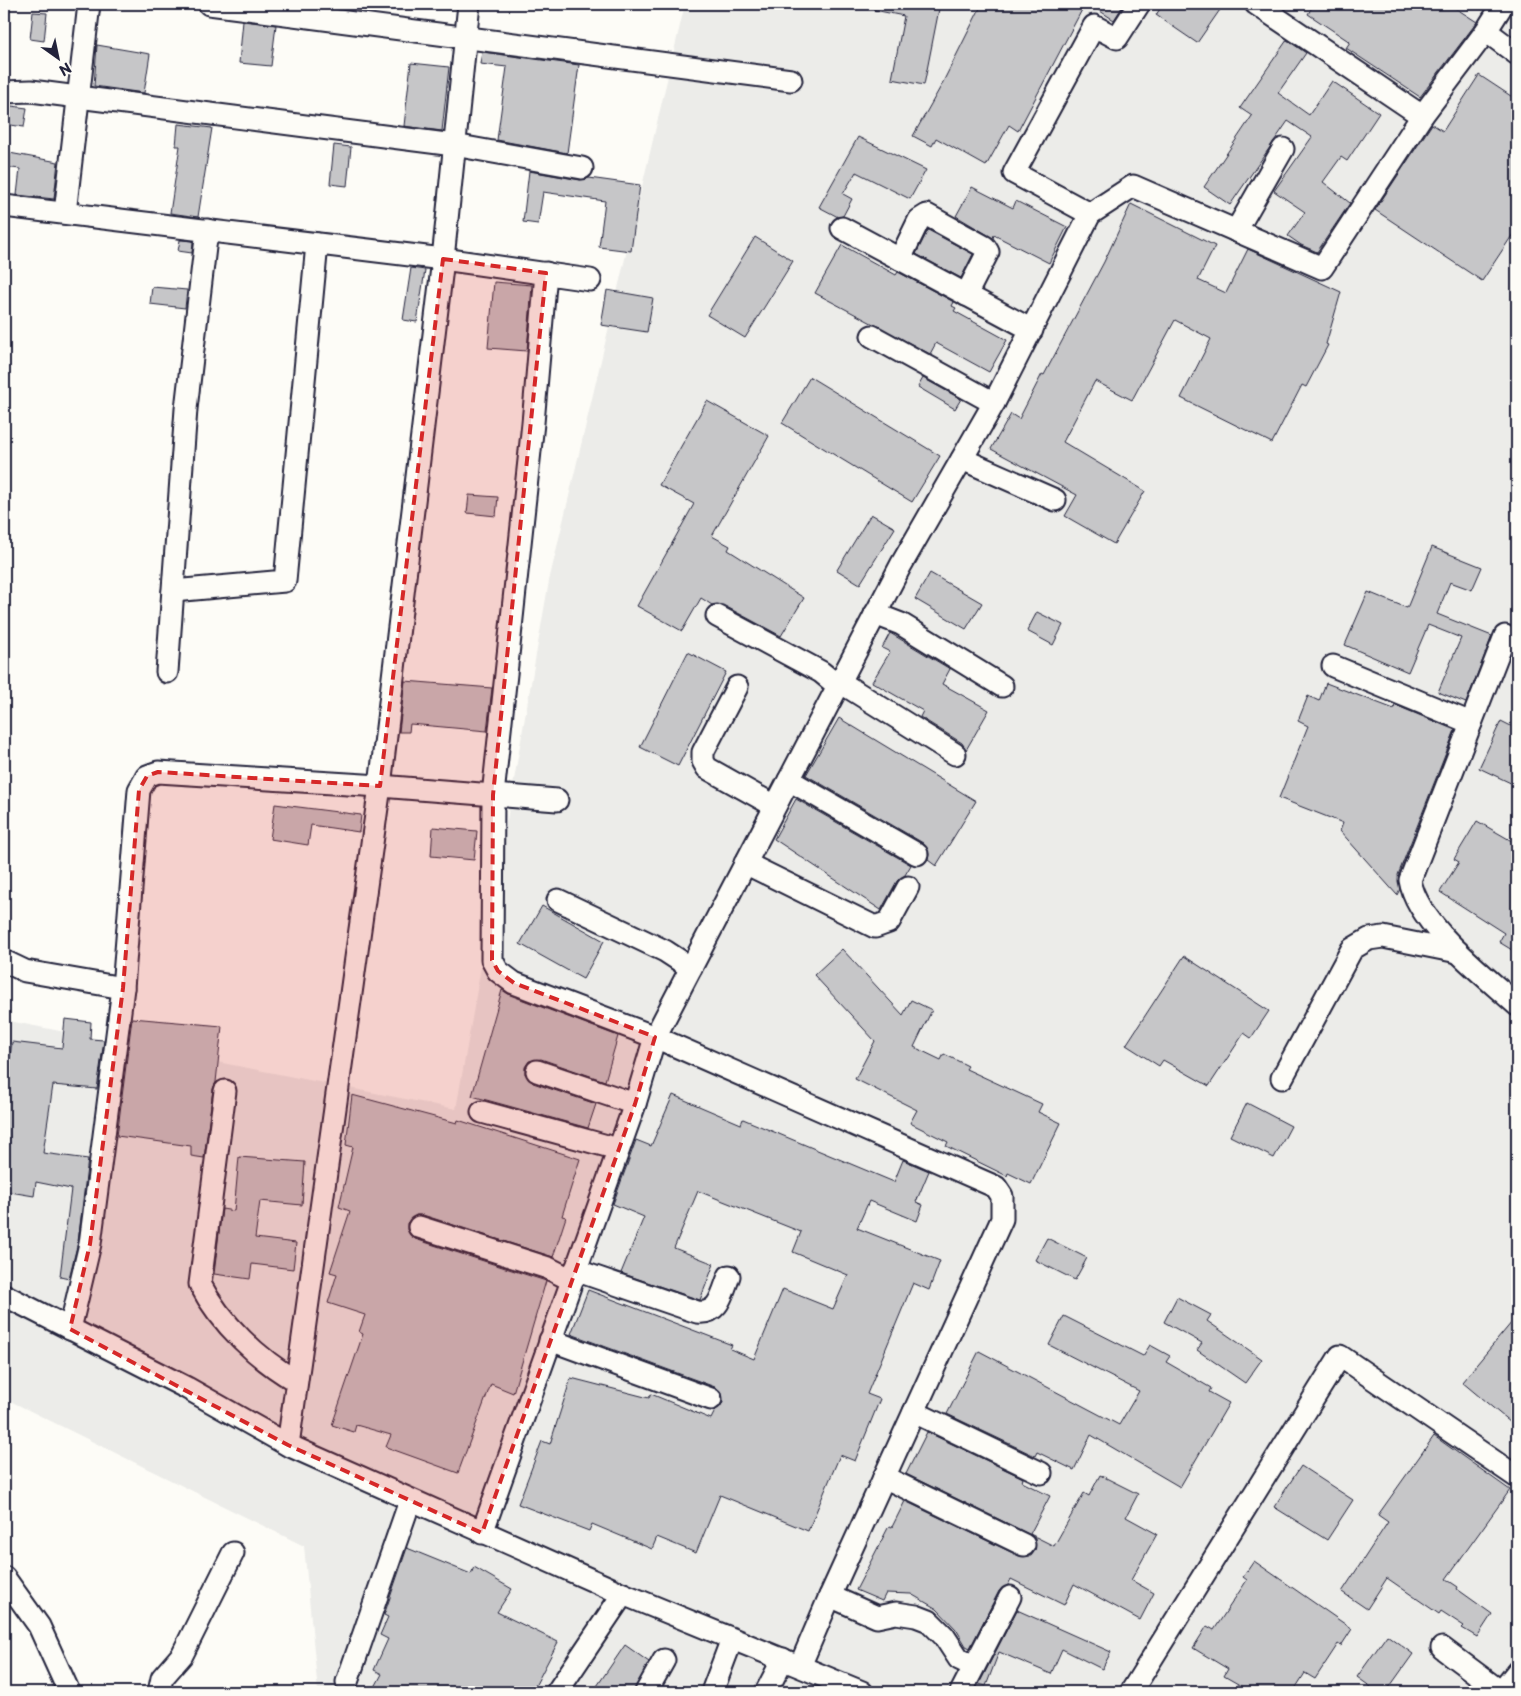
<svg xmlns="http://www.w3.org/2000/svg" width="1521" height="1696" font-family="'Playpen Sans',sans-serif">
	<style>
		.built { fill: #ecece9 }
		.building { fill: #c6c6c8; stroke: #22223b }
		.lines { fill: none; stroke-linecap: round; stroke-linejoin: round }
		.minor-casing { stroke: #22223b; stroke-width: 25 }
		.minor { stroke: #fdfcf7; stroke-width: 21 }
		.marked { fill: #d62828; fill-opacity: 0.2; stroke: #d62828; stroke-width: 4; stroke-dasharray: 10 6; stroke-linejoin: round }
	</style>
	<rect width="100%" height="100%" fill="#fdfcf7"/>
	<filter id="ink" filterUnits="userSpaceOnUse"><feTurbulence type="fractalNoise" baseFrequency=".02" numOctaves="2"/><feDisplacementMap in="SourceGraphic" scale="10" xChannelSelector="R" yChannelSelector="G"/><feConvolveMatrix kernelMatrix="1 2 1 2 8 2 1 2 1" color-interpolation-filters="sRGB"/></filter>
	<g filter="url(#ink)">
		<polygon class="built" points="685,4 1517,4 1517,1661 1492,1692 318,1692 304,1546 4,1398 4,1020 456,1109 549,581"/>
		<g class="building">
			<polygon points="875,4 940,4 924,85 892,79 904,16 874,10"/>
			<polygon points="982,4 1085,4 1018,131 1009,125 986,166 936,138 932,146 913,136 940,88"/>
			<polygon points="1089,4 1124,4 1114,20"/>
			<polygon points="1163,4 1224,4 1197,43 1156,15"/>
			<polygon points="1314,4 1449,4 1477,22 1420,97 1346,48 1350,42 1308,14"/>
			<polygon points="33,12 47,13 44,41 30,39"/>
			<polygon points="243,21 276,25 271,66 239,63"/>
			<polygon points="1287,40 1306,53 1278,93 1309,115 1332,81 1379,113 1347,161 1341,157 1323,182 1350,203 1317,252 1301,245 1288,236 1305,212 1274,191 1312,137 1288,121 1230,205 1204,187 1252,116 1240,108"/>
			<polygon points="97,45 150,54 144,93 94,86"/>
			<polygon points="482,52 579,65 567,153 497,140 507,67 480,64"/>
			<polygon points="411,63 449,67 442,131 404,126"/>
			<polygon points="1479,75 1517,100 1517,228 1482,281 1375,210 1432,124 1443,131"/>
			<polygon points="4,105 27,108 24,127 4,124"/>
			<polygon points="178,124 212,128 198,217 170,213 180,146 176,146"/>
			<polygon points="858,137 926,170 910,199 856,172 843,194 852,199 843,216 838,217 819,207"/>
			<polygon points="334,145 351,147 347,186 330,184"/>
			<polygon points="4,152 58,162 54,199 17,195 20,169 4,167"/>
			<polygon points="529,171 580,180 589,178 640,185 631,251 599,247 605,201 543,192 538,224 523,222"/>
			<polygon points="972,187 1013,208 1016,201 1067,227 1049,263 994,235 993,238 956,216"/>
			<polygon points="1131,204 1215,246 1198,280 1226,293 1248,249 1341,292 1326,344 1328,345 1306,387 1302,385 1272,443 1181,398 1211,339 1175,320 1132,400 1095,381 1063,442 1145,491 1114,544 1065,516 1077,495 991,449 1011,414 1019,419 1042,374 1044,375 1104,262"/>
			<polygon points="928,230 973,254 961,278 916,254"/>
			<polygon points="755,237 793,261 745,338 707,315"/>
			<polygon points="180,240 193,241 192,253 178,251"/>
			<polygon points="842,245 896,275 898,272 954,302 952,306 956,308 954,311 1007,340 989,372 936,343 930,354 815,293"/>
			<polygon points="411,268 425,270 417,322 403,320"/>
			<polygon points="494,282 532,285 527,351 488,348"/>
			<polygon points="152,287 187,290 185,308 150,304"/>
			<polygon points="607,290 653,298 647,332 601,325"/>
			<polygon points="810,377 940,456 912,502 782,423"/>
			<polygon points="923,378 961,399 955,409 918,387"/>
			<polygon points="707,401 769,436 712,536 730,546 728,550 804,598 781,636 723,605 712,605 701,598 682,631 637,606 694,504 659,485"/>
			<polygon points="469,495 498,497 496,516 467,513"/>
			<polygon points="871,514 895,528 860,584 837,570"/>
			<polygon points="1432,547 1482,567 1472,590 1450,582 1437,614 1492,636 1466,703 1438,692 1461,638 1428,625 1408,672 1345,645 1368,592 1407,608"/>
			<polygon points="930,573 982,603 966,629 915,599"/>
			<polygon points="1037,612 1063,625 1053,645 1027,631"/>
			<polygon points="890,633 950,669 942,684 989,710 966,750 962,743 920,717 923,711 872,682 890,652 882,648"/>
			<polygon points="688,652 726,672 678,766 640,747"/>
			<polygon points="405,681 492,688 487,731 410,724 409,732 399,732"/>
			<polygon points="1326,683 1394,709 1395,705 1455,730 1398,875 1400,889 1397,895 1340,831 1343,823 1279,798 1308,726 1298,721 1308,696 1319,701"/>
			<polygon points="839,718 976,801 936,866 928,860 929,854 923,843 806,775"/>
			<polygon points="1501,721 1517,729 1517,786 1479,768"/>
			<polygon points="796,799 911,865 905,875 897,881 881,910 774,839"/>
			<polygon points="275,804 361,815 359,832 311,825 308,845 270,839"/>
			<polygon points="1477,821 1517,844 1517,953 1499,942 1504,933 1440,892 1459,862 1454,859"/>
			<polygon points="433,827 477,831 474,860 431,856"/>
			<polygon points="542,906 604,941 583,979 520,944"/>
			<polygon points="842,949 903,1015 911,1000 932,1010 914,1047 941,1060 944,1054 968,1066 966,1069 1042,1104 1038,1112 1061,1123 1031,1184 1008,1173 1007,1176 946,1146 948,1142 910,1123 917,1110 855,1079 875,1041 814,975"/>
			<polygon points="1184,956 1269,1011 1251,1038 1244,1033 1209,1086 1163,1060 1159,1066 1126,1045"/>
			<polygon points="502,990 510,995 618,1036 605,1081 541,1059 529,1061 525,1067 525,1074 533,1083 596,1104 588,1128 472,1096"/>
			<polygon points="132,1018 222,1026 216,1082 213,1089 204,1158 191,1156 191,1146 117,1136"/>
			<polygon points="65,1019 91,1022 90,1039 104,1040 97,1089 53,1085 43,1153 88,1159 78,1242 69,1278 60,1276 71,1189 36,1182 34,1196 4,1191 4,1103 12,1042 62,1048"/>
			<polygon points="352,1095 457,1123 458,1120 580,1159 562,1216 566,1217 553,1257 423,1215 416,1215 407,1223 407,1230 415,1239 546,1281 513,1393 491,1384 458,1473 386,1447 391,1435 356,1425 354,1432 332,1425 363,1334 359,1332 365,1315 328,1303 337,1274 330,1272 350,1211 339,1207 353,1147 346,1145"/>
			<polygon points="673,1095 741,1124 743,1119 894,1182 903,1160 929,1171 916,1202 923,1205 917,1221 869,1201 857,1228 940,1261 929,1290 913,1283 867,1394 880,1399 855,1461 840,1455 808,1531 720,1495 696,1553 657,1537 652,1549 592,1524 589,1531 518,1504 542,1441 550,1444 571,1378 649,1398 651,1394 711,1419 715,1411 723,1403 722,1393 715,1387 571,1334 588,1290 732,1345 730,1349 754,1359 783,1289 833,1309 848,1275 793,1252 801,1232 698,1191 674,1248 714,1264 700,1300 621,1273 644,1217 613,1204 636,1140 651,1146"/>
			<polygon points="1247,1103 1291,1126 1274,1158 1230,1136"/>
			<polygon points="239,1157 305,1162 302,1205 260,1201 255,1238 296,1243 293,1269 252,1264 250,1279 214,1274 222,1209 234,1211"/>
			<polygon points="1047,1238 1087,1258 1075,1280 1035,1260"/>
			<polygon points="1177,1297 1211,1315 1207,1321 1262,1359 1245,1383 1197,1350 1202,1343 1164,1322"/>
			<polygon points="1064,1316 1143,1356 1150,1345 1170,1356 1166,1362 1211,1388 1209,1392 1229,1403 1180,1487 1091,1435 1074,1470 1037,1452 1035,1456 947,1414 979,1351 1119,1425 1139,1391 1049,1345"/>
			<polygon points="1517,1316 1517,1428 1462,1382"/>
			<polygon points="927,1432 1023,1478 1022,1482 1050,1496 1030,1534 1054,1546 1084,1493 1089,1496 1100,1475 1138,1494 1126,1517 1157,1534 1131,1580 1154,1593 1140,1620 1074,1584 1064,1605 1011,1579 1008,1585 999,1591 970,1648 966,1646 956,1629 937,1609 911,1594 886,1593 882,1601 856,1590 889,1526 892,1527 905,1501 1019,1556 1031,1556 1035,1550 1035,1538 1029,1534 906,1474"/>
			<polygon points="1434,1436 1510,1490 1446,1579 1458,1587 1457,1589 1492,1614 1477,1637 1462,1628 1464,1626 1441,1611 1439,1614 1387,1578 1367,1609 1342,1592 1388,1522 1378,1515"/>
			<polygon points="1301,1466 1353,1500 1327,1540 1274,1507"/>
			<polygon points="407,1548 471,1574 474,1567 512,1589 497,1612 558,1642 532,1692 391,1692 375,1687 382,1674 374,1670 388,1639 380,1635 388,1617 384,1615"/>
			<polygon points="1254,1561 1352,1629 1341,1646 1338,1644 1315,1679 1305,1673 1293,1692 1252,1692 1224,1676 1228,1669 1193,1648 1207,1626 1214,1630 1247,1580 1243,1577"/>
			<polygon points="1017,1610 1111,1652 1102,1669 1062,1649 1051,1674 999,1652 986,1686 979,1684"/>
			<polygon points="1387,1635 1413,1654 1386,1692 1367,1692 1371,1687 1357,1677"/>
			<polygon points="625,1645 649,1662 634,1692 593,1692"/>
		</g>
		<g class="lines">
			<g class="minor-casing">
				<g id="minor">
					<polyline points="209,4 791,80"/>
					<polyline points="1256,4 1422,116"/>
					<polyline points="1486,31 1517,54"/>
					<polyline points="4,92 31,91 454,145 582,168"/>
					<polyline points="4,206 443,259 590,280"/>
					<polyline points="65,213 89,4"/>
					<polyline points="1090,214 1014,173 1094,26 1117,38 1139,4"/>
					<polyline points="842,228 1032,330"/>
					<polyline points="1236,231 1283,149"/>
					<polyline points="900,259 919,220 927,215 985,247 988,252 966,295"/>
					<polyline points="546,273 533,423 493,795 492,960 498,971 514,983 655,1037 996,1187 1002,1196 1002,1219 830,1596 800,1666"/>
					<polyline points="872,336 994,403"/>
					<polyline points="962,459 1055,500"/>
					<polyline points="173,591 285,581 317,244"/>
					<polyline points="875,614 901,624 1002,686"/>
					<polyline points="717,616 821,672 838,686"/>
					<path d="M1505 636 1410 880C1417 924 1485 976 1517 1005"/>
					<polyline points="1333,666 1471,723"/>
					<polyline points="167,672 186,409 207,230"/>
					<polyline points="840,682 955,754"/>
					<polyline points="737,687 703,752 703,761 707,768 775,806"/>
					<polyline points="789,780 917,854"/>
					<polyline points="745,863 875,927 889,922 908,887"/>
					<polyline points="558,900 665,951 691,968"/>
					<polyline points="4,961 25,971 123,988"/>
					<polyline points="537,1071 635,1104"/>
					<polyline points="1282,1078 1352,949 1369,939 1383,937 1458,952"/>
					<path d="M225 1091 200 1284C220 1323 259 1360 296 1381"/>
					<polyline points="482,1112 618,1149"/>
					<polyline points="419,1227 548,1268 572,1280"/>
					<path d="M575 1270 697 1312C719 1315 722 1294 729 1276"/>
					<polyline points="4,1295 187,1388 288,1445 623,1594 862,1692"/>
					<polyline points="70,1329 90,1244 123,988 139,790 147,776 158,772 380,786 557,800"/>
					<polyline points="550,1340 711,1399"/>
					<polyline points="914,1412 1041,1473"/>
					<polyline points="288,1445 380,786 443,259 469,4"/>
					<polyline points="884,1477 1024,1545"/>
					<polyline points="482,1533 635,1104 655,1037 901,565 994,403 1090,214 1133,186 1322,268 1422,116 1486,31 1503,4"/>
					<polyline points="4,1577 39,1626 69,1692"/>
					<polyline points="830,1596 877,1617 896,1613 916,1616 929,1621 944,1636 959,1659 974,1666"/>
					<polyline points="1442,1648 1501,1692"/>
					<polyline points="347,1682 410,1501"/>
					<polyline points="159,1692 162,1678 182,1655 233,1553"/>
					<polyline points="557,1692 623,1594"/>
					<polyline points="646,1692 664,1660"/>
					<polyline points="712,1692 732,1639"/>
					<polyline points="766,1692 783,1659"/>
					<polyline points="961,1692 1010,1597"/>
					<polyline points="1131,1692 1340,1356 1517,1477"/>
					<polyline points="1501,1692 1517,1672"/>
				</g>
			</g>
			<use href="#minor" class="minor"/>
		</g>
	</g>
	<path class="marked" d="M443 259 546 273 493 795 492 960 498 971 514 983 655 1037 635 1104 482 1533 288 1445 70 1329 90 1244 123 988 139 790 147 776 158 772 380 786Z"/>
	<rect width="1521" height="1696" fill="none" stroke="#fdfcf7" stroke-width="20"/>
	<rect x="10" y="10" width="1501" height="1676" fill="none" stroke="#22223b" stroke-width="2" filter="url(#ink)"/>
	<g transform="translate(58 58) rotate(147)" stroke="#fdfcf7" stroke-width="4" paint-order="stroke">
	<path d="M0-4L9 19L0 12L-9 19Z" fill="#22223b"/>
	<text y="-8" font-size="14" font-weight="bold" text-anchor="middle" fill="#22223b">N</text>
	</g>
</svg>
